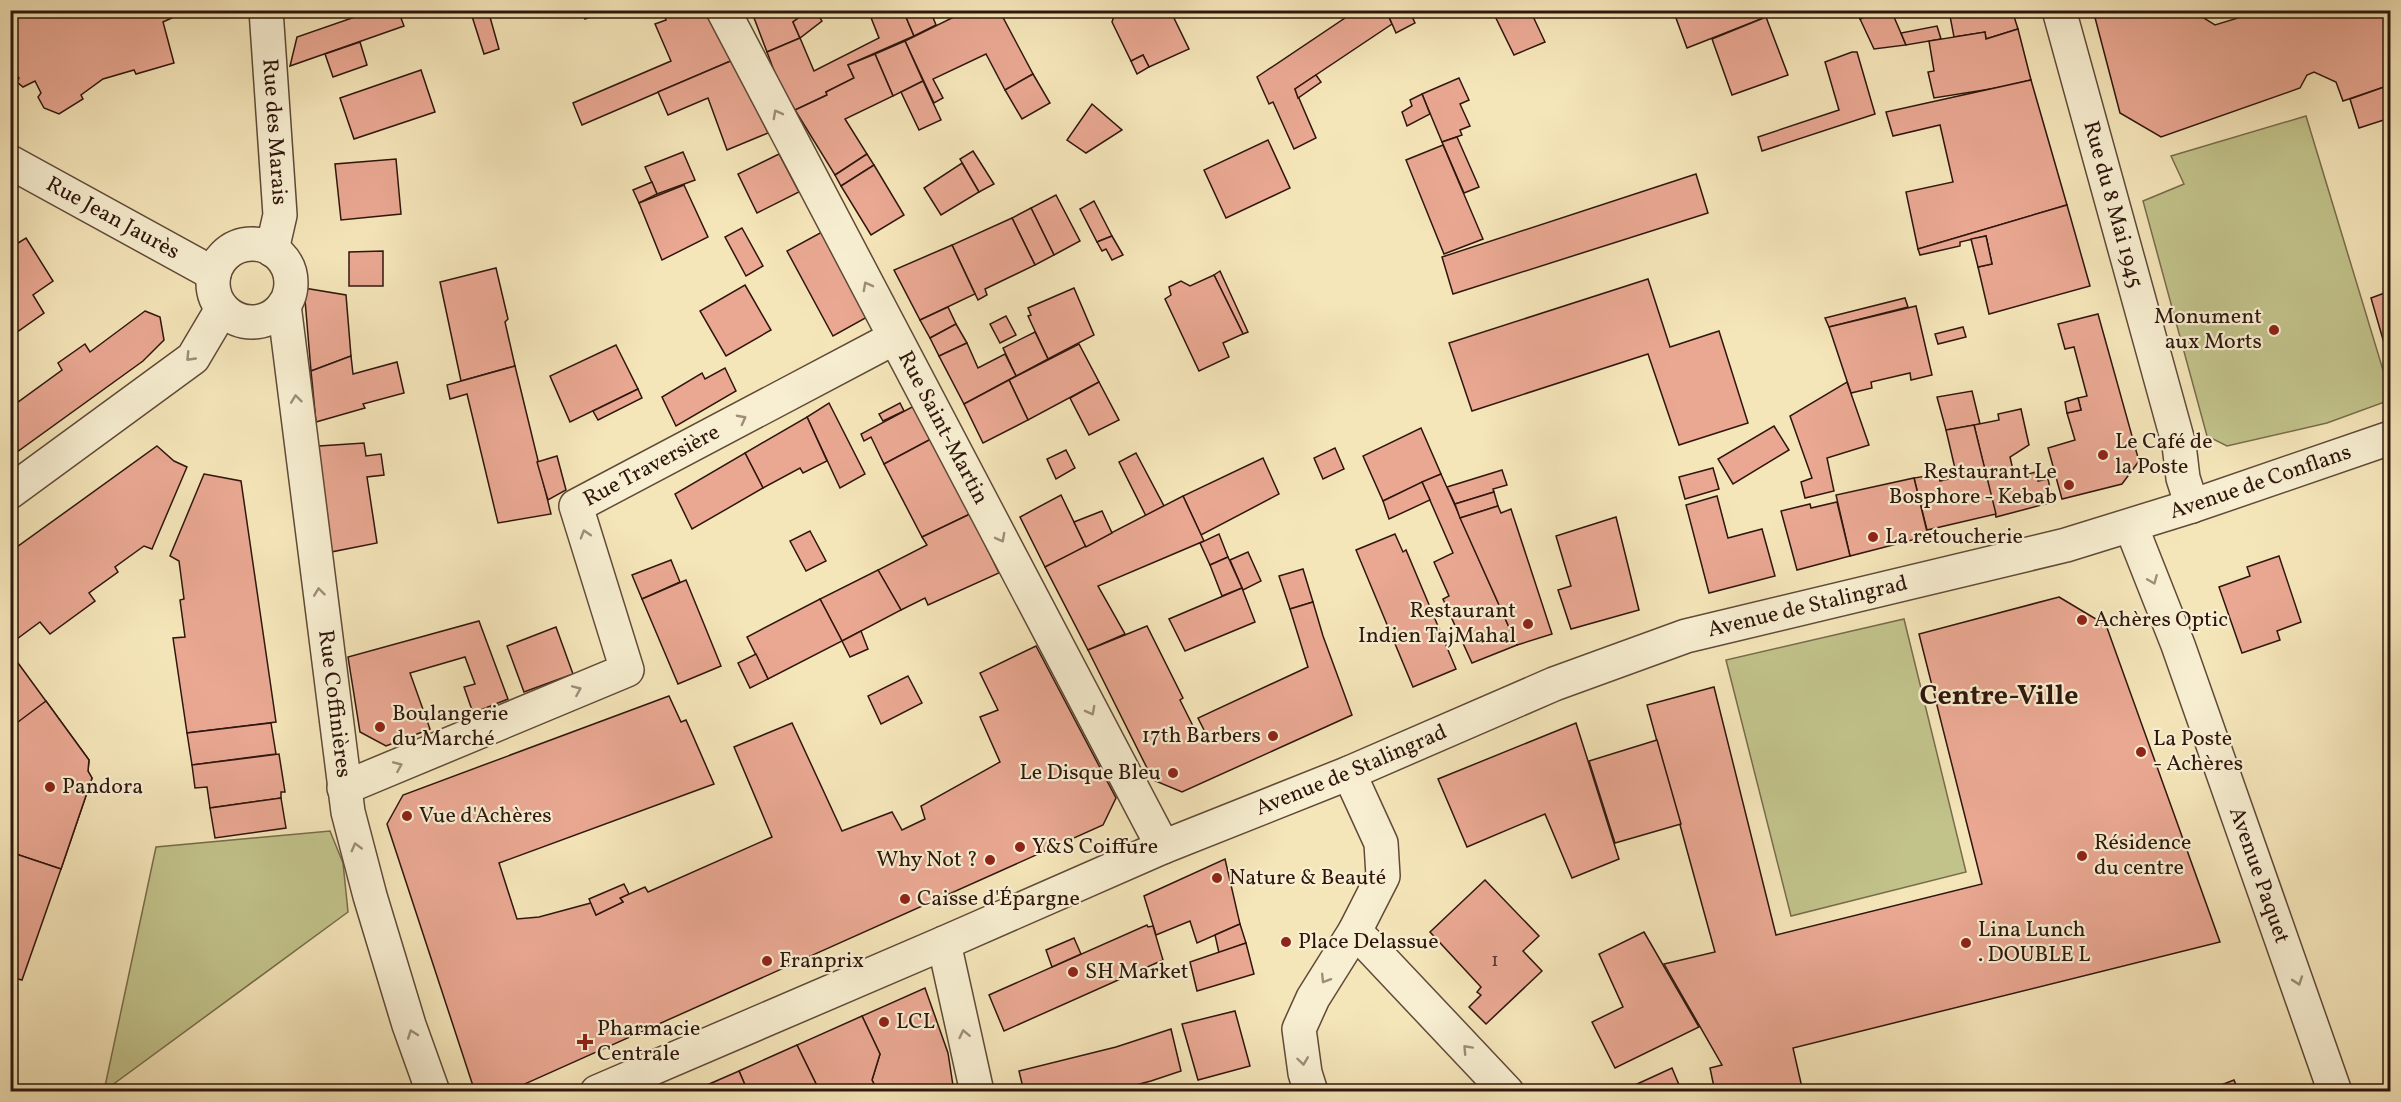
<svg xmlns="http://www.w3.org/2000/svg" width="2401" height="1102" font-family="Vollkorn,serif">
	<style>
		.green { fill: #c2c38b; stroke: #786c4c; stroke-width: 1.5 }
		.building { fill: #eaa893; stroke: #2f160d; stroke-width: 1.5 }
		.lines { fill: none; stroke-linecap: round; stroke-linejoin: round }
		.minor-casing { stroke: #604a38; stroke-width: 36 }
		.minor { stroke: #f8efd2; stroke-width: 33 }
		.oneway { stroke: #9e8d79 }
		.poi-dot { fill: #8f2418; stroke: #f8efd2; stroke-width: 2 }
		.labels { text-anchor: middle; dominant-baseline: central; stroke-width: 4.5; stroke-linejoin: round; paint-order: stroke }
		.number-label { font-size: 20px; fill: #5e3a2e }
		.street-label { font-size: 22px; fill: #2f160d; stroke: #f8efd2 }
		.poi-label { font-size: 22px; fill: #2f160d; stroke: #f8efd2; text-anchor: start }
		.district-label { font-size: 28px; font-weight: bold; fill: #2f160d; stroke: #f8efd2 }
	</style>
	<rect width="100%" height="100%" fill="#f5e6ba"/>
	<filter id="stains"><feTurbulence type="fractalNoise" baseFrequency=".00333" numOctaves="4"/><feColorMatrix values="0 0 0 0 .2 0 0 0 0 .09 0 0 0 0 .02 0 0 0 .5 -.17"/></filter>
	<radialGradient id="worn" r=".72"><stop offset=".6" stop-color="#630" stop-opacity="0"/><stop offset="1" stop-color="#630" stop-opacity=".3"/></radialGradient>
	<g class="green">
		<polygon points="2306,116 2390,393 2390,400 2327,423 2227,446 2207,436 2143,201 2184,184 2171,156"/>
		<polygon points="1904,619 1966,872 1791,916 1726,660"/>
		<polygon points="330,831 343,863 348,912 104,1091 156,847"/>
	</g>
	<g class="building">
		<polygon points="10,10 189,10 163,22 174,63 136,74 134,70 103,79 81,95 83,99 59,114 44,108 38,97 41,93 35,81 23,87 17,82 19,78 10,66"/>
		<polygon points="375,10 398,10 404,26 290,66 297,37"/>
		<polygon points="470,10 488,10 499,49 484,54"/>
		<polygon points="581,10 599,10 600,13 585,19"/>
		<polygon points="663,10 711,10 733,60 582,125 573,103 671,61 655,24 666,20"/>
		<polygon points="751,10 809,10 793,22 800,38 767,52"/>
		<polygon points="809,10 815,10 822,21 800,38 793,22"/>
		<polygon points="868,10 903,10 914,36 848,65 854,78 826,92 827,95 795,110 779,84 767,52 800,38 814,71 879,38"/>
		<polygon points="903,10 930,10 936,25 914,36"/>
		<polygon points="968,10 999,10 1033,74 1005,90 986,54 933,79 943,98 934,103 905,41"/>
		<polygon points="1116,10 1170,10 1189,49 1149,67 1143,55 1131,61 1112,22"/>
		<polygon points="1357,10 1386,10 1392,24 1295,89 1316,138 1294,149 1273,102 1269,104 1257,77"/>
		<polygon points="1386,10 1409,10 1415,23 1396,33"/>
		<polygon points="1492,10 1530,10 1545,42 1514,55"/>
		<polygon points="1673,10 1763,10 1766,17 1687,48"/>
		<polygon points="1857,10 1882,10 1860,19"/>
		<polygon points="1882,10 1891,10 1906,45 1874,49 1860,19"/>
		<polygon points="2012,10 2018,29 1986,39 1985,32 1954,37 1949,11"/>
		<polygon points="2093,10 2191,10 2215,25 2264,10 2390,10 2390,85 2343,101 2336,82 2314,72 2307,75 2300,88 2161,137 2120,113"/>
		<polygon points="1766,17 1788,75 1732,95 1712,39"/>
		<polygon points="1937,26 1941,39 1906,45 1901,33"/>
		<polygon points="2018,29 2031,80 2003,87 1934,98 1928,72 1934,71 1929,41 1985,32 1986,39"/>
		<polygon points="905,41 923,81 893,96 875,54"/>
		<polygon points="360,42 367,65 333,77 325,54"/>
		<polygon points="1852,52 1857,52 1875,114 1762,151 1758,137 1839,110 1825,62"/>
		<polygon points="875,54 893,96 845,119 867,154 835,175 795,110 827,95 826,92 854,78 848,65"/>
		<polygon points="1143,55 1149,67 1137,74 1131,61"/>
		<polygon points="733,60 768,133 727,150 708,98 668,115 658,92"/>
		<polygon points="421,70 435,112 354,139 340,98"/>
		<polygon points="1033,74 1050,103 1022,119 1005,90"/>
		<polygon points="1316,75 1321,82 1298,98 1295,89"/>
		<polygon points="1459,78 1469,100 1460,104 1470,126 1460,130 1462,135 1442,142 1422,94"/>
		<polygon points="2031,80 2067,205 1918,249 1906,192 1953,182 1940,125 1893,136 1886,112"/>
		<polygon points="923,81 941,120 919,130 901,92"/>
		<polygon points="2387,86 2390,96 2390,118 2359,128 2350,99"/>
		<polygon points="1422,94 1430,114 1407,126 1402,112 1412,106 1410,100"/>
		<polygon points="1092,104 1122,130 1086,153 1067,140"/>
		<polygon points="1457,137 1479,187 1464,193 1442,142"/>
		<polygon points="1268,140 1290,188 1226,218 1204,170"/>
		<polygon points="1443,145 1483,239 1444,254 1406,160"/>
		<polygon points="973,151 994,184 979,192 960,159"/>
		<polygon points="683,152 695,180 657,194 645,167"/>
		<polygon points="779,154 799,192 757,213 738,174"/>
		<polygon points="867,154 874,165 841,186 835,175"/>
		<polygon points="396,159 401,214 341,220 335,164"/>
		<polygon points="962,163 979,192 941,215 924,188"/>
		<polygon points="874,165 904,215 871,235 841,186"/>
		<polygon points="1696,174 1708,213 1453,294 1442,257"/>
		<polygon points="652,182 657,194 639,203 633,190"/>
		<polygon points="684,185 708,237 662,260 639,203"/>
		<polygon points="1056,195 1080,241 1054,255 1031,208"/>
		<polygon points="1094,201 1112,236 1097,242 1080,209"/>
		<polygon points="2067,205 2090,286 1989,314 1978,267 1992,264 1986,236 1960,242 1960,246 1920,255 1918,249"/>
		<polygon points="1031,208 1054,255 1035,265 1012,218"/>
		<polygon points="1012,218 1035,265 985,289 987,295 978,300 952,245"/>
		<polygon points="742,228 763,266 746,276 725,237"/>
		<polygon points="822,232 869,316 833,336 787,251"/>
		<polygon points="1112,236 1123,255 1112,260 1106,249 1102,251 1097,242"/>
		<polygon points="1986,236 1992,264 1978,267 1971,239"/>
		<polygon points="26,238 53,281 33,295 44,313 10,337 10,248"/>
		<polygon points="952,245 975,294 920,320 894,270"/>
		<polygon points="383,251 383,286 349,286 349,252"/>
		<polygon points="496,268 508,319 505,322 515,366 461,381 440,282"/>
		<polygon points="1220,271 1248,332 1243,334 1214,275"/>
		<polygon points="1214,275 1243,334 1223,343 1229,357 1199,371 1165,299 1171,295 1169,287 1181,281 1190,286"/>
		<polygon points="1648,279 1670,347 1719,331 1748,423 1679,445 1648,354 1472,411 1449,343"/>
		<polygon points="2390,281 2390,348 2386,350 2371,298 2390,291 2387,282"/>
		<polygon points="745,285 771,330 726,356 700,311"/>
		<polygon points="304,288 346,295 351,356 311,371"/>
		<polygon points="1074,288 1094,335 1048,359 1028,316 1031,315 1028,308"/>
		<polygon points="1905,298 1908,307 1829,327 1825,318"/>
		<polygon points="1916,306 1932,375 1911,380 1910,373 1871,382 1872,388 1851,393 1829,327"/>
		<polygon points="948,307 956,324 930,338 920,320"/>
		<polygon points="145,311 160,317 164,340 143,361 10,457 10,408 62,370 58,363 85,344 90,352"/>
		<polygon points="2098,314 2139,461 2122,484 2062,499 2048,448 2075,440 2067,413 2081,410 2078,398 2087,396 2074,347 2065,349 2058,324"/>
		<polygon points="1006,316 1016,335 1000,343 990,324"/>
		<polygon points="956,324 967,343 939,356 930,338"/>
		<polygon points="1963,327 1966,337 1938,344 1935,334"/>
		<polygon points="1035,332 1048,359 1016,376 1003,348"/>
		<polygon points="967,343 978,368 1005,354 1016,376 964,404 939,356"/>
		<polygon points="1079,344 1099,382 1028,420 1009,380"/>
		<polygon points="616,345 638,389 570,422 550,376"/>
		<polygon points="351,356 353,374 397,362 404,393 363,404 365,408 316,422 311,371"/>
		<polygon points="515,366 551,514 498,523 467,394 450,399 447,385"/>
		<polygon points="725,368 736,391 676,426 662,397 702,373 705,379"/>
		<polygon points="1009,380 1028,420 983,443 964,404"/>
		<polygon points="1099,382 1119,420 1089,435 1070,398"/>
		<polygon points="1847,382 1869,445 1827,458 1834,491 1805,498 1801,482 1812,478 1790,416"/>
		<polygon points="638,389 642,398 598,420 593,411"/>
		<polygon points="1972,391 1980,424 1946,430 1937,397"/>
		<polygon points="2078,398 2081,410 2067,413 2065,402"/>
		<polygon points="829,403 865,474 840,488 807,417"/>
		<polygon points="900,403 904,411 883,421 879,414"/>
		<polygon points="914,406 931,439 884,464 871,437 864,441 861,434"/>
		<polygon points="2021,409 2029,445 2010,457 2015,478 2036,472 2038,481 2048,479 2053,502 1996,517 1974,425 1999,420 1998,414"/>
		<polygon points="807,417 827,461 803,473 800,468 763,488 745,453"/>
		<polygon points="1974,425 1996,514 1927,530 1914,478 1938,474 1940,481 1957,477 1946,430"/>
		<polygon points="1774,426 1789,450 1733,484 1718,459"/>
		<polygon points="1421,428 1441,474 1383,501 1363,456"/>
		<polygon points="931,439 970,514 922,537 884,464"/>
		<polygon points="364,443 366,456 381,454 384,475 367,477 377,543 331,552 323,508 319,446"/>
		<polygon points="157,446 174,461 187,467 152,549 144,546 115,567 118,572 89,593 95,601 50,634 40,622 10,644 10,552"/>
		<polygon points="1335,448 1344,469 1323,479 1314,458"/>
		<polygon points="1066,450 1075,468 1056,479 1047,459"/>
		<polygon points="745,453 763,488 692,529 675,494"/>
		<polygon points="1136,453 1164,506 1146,516 1119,462"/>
		<polygon points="557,456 566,490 548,500 537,462"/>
		<polygon points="1263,458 1279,494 1201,535 1183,496"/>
		<polygon points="1713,468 1719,489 1685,499 1679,477"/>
		<polygon points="1502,470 1507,485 1493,489 1494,492 1455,504 1447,487"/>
		<polygon points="204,474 241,481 276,722 187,733 173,638 185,637 180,600 184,599 179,561 170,556"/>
		<polygon points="1441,474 1517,645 1472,663 1443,599 1449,596 1434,562 1453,553 1422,482"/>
		<polygon points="1914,478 1928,536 1850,556 1836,495"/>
		<polygon points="1422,482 1430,500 1389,519 1383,501"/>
		<polygon points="1494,492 1498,506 1460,518 1455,504"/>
		<polygon points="1061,495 1086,547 1045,567 1020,517"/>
		<polygon points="1183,496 1204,541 1098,586 1125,634 1088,650 1045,567"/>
		<polygon points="1717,496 1728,538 1762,529 1775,576 1709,593 1686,505"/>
		<polygon points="1837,502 1850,556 1797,570 1781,511 1810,504 1811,508"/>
		<polygon points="1498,506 1501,513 1511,509 1552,634 1517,645 1460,518"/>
		<polygon points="1102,511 1112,533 1086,547 1074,522"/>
		<polygon points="970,514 999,573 928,605 925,598 901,610 878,570 927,545 922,537"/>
		<polygon points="1616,517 1639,610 1571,629 1558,590 1571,586 1556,536"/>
		<polygon points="810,531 826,561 806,571 790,541"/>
		<polygon points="1219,534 1228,557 1210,565 1200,543"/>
		<polygon points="1395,534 1403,552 1406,550 1456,669 1413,687 1356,550"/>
		<polygon points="1248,552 1261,581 1243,590 1230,560"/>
		<polygon points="2279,556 2301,622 2277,631 2280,640 2242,653 2219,587 2250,576 2247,567"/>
		<polygon points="1228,557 1242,588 1222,596 1210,565"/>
		<polygon points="671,560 680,582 642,599 632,575"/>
		<polygon points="1303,569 1313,602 1290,609 1279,576"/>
		<polygon points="878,570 901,610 842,641 820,599"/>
		<polygon points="686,580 721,666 678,684 642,599"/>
		<polygon points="1242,588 1255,622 1185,651 1169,619"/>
		<polygon points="2059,597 2106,625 2220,942 1793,1048 1803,1092 1715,1092 1710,1068 1722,1065 1664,964 1715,952 1647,705 1714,687 1776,935 1982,884 1919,634"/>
		<polygon points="820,599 842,641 768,679 747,637"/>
		<polygon points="1313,602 1323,636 1352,715 1182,792 1153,780 1088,650 1147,626 1183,698 1180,700 1198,736 1205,732 1198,718 1308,667 1290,609"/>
		<polygon points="479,621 508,699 473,713 464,687 475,684 465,657 410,673 430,729 386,746 360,732 348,657"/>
		<polygon points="556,627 573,674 524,692 507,646"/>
		<polygon points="861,631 868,649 850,657 842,641"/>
		<polygon points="1036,646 1116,798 1103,825 507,1092 483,1092 473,1086 387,824 403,795 669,696 681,722 686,720 714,784 499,863 517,919 539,917 591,903 596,915 623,902 620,898 645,887 648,892 772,837 734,747 792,723 842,831 892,812 902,830 925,819 921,806 1000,762 980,717 998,710 980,673"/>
		<polygon points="10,652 89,760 88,771 92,778 61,869 10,852"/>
		<polygon points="756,654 768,679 750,688 738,663"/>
		<polygon points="908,676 922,703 881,724 868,696"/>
		<polygon points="46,701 89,760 88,771 92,778 61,869 10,852 10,728"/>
		<polygon points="271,723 276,754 192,765 187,733"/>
		<polygon points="1576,723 1619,859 1572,878 1545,814 1467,847 1438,779"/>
		<polygon points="1657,740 1681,824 1615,843 1589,761"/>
		<polygon points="279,754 285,792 281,792 281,798 210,808 207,787 195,788 192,765"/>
		<polygon points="281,798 286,828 215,838 210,808"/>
		<polygon points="10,852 61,869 22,980 10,977"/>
		<polygon points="1225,859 1240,924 1197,943 1190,921 1156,935 1144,896"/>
		<polygon points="1485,880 1539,936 1523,951 1542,971 1486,1024 1469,1007 1481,995 1477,992 1481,987 1430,932"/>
		<polygon points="624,884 629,894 620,898 623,902 596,915 589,899"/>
		<polygon points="1240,924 1246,943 1219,953 1215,935"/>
		<polygon points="1147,925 1148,927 1153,926 1163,960 1004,1031 989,995"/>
		<polygon points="1644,932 1699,1027 1615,1068 1592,1022 1623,1007 1599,954"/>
		<polygon points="1074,938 1081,954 1052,967 1046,950"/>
		<polygon points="1246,943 1254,974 1197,991 1190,962"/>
		<polygon points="925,988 948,1053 954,1092 878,1092 872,1080 880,1054 862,1016"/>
		<polygon points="1235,1011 1250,1066 1198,1080 1182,1024"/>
		<polygon points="862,1016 880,1054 872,1080 878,1092 820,1092 797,1045"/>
		<polygon points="1171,1029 1181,1071 1151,1081 1109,1092 1024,1092 1019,1071 1116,1047"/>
		<polygon points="797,1045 820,1092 748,1092 739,1071"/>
		<polygon points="1672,1068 1682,1092 1638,1092 1635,1085"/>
		<polygon points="739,1071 748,1092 710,1092 707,1085"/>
		<polygon points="2234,1080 2239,1092 2203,1092"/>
	</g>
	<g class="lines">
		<g class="minor-casing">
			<g id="minor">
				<path id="s1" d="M266 10 280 215 272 250"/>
				<path id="s2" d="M723 10 1163 847"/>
				<path id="s3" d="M2059 10 2179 445 2183 478 2192 506"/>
				<path id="s4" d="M10 162 214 274"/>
				<circle cx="252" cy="283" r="39"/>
				<path id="s5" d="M284 305 348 812 370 896 409 1025 433 1092"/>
				<polyline points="10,492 193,358 222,309"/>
				<path id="s6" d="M2131 526 2178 645 2335 1092"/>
				<path id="s7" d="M344 788 627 670 576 506 894 338"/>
				<polyline points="1355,931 1507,1092"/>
				<polyline points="944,943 977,1092"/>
				<path id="s8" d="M597 1092 944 943 1163 847 1349 773 1554 684 1686 636 2066 545 2192 506 2390 438"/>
				<polyline points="1311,1092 1305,1073 1299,1029 1313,998 1355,931 1383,876 1381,843 1349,773"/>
			</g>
		</g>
		<use href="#minor" class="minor"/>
	</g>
	<defs><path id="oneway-chevron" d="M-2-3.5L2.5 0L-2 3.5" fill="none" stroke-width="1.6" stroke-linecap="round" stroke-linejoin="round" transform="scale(1.5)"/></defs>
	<g class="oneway">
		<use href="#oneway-chevron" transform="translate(777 114) rotate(-118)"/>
		<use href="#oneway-chevron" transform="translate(867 286) rotate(-118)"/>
		<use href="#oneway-chevron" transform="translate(190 357) rotate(134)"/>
		<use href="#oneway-chevron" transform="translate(296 399) rotate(-97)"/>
		<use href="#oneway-chevron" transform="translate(742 419) rotate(-28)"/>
		<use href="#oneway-chevron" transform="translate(585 534) rotate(-107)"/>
		<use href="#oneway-chevron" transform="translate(1001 538) rotate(62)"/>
		<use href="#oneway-chevron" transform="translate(2153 580) rotate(68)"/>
		<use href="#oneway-chevron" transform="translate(319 592) rotate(-97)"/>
		<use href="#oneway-chevron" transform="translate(577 690) rotate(-23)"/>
		<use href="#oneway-chevron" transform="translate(1091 711) rotate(62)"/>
		<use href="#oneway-chevron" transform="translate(398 766) rotate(-23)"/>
		<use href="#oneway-chevron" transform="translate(356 847) rotate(-105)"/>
		<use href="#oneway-chevron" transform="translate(1325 979) rotate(122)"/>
		<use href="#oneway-chevron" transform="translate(2298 981) rotate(71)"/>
		<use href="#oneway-chevron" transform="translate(412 1034) rotate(-110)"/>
		<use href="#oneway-chevron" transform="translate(964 1034) rotate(-102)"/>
		<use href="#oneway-chevron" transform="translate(1467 1049) rotate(-133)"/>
		<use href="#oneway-chevron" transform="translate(1303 1061) rotate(82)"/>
	</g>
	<g class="poi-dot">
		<circle cx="2274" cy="330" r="6"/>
		<circle cx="2103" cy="455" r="6"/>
		<circle cx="2069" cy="485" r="6"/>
		<circle cx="1873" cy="537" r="6"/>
		<circle cx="2082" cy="620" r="6"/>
		<circle cx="1528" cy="624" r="6"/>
		<circle cx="380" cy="727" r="6"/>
		<circle cx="1273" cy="736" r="6"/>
		<circle cx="2141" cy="752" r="6"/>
		<circle cx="1173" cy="773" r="6"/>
		<circle cx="50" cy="787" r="6"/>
		<circle cx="407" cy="816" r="6"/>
		<circle cx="1020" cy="847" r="6"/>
		<circle cx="2082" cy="856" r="6"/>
		<circle cx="990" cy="860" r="6"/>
		<circle cx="1217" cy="878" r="6"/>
		<circle cx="905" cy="899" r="6"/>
		<circle cx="1286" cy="942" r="6"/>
		<circle cx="1966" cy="943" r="6"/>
		<circle cx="767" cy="961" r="6"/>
		<circle cx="1073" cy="972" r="6"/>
		<circle cx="884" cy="1022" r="6"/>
		<path d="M582 1033h6v6h6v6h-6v6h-6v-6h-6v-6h6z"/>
	</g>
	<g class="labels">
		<g class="number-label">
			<text x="1495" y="961">1</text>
		</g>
		<g class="street-label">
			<text stroke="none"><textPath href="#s1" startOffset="122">Rue des Marais</textPath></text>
			<text stroke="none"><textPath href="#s3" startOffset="202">Rue du 8 Mai 1945</textPath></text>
			<text stroke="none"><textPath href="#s4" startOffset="117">Rue Jean Jaurès</textPath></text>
			<text stroke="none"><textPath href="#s2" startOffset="472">Rue Saint-Martin</textPath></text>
			<text stroke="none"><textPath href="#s7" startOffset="564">Rue Traversière</textPath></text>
			<text stroke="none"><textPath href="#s8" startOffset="1776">Avenue de Conflans</textPath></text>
			<text stroke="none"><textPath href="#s8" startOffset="1306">Avenue de Stalingrad</textPath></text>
			<text stroke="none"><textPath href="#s5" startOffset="402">Rue Coffinières</textPath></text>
			<text stroke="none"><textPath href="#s8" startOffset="820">Avenue de Stalingrad</textPath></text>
			<text stroke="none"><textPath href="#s6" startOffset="372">Avenue Paquet</textPath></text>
		</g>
		<g class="poi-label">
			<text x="2262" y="317" text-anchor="end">Monument<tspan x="2262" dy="25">aux Morts</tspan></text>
			<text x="2115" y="442">Le Café de<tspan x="2115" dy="25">la Poste</tspan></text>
			<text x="2057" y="472" text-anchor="end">Restaurant Le<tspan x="2057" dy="25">Bosphore - Kebab</tspan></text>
			<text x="1885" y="537">La retoucherie</text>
			<text x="1516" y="611" text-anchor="end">Restaurant<tspan x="1516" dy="25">Indien TajMahal</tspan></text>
			<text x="2094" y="620">Achères Optic</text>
			<text x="392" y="714">Boulangerie<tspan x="392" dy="25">du Marché</tspan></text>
			<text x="1261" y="736" text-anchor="end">17th Barbers</text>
			<text x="2153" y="739">La Poste<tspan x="2153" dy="25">- Achères</tspan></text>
			<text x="1161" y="773" text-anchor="end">Le Disque Bleu</text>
			<text x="62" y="787">Pandora</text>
			<text x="419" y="816">Vue d'Achères</text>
			<text x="2094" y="843">Résidence<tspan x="2094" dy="25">du centre</tspan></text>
			<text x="1032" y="847">Y&amp;S Coiffure</text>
			<text x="978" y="860" text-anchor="end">Why Not ?</text>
			<text x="1229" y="878">Nature &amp; Beauté</text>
			<text x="917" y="899">Caisse d'Épargne</text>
			<text x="1978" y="930">Lina Lunch<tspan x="1978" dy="25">. DOUBLE L</tspan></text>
			<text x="1298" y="942">Place Delassue</text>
			<text x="779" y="961">Franprix</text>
			<text x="1085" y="972">SH Market</text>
			<text x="896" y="1022">LCL</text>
			<text x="597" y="1029">Pharmacie<tspan x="597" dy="25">Centrale</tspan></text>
		</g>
		<g class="district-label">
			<text x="1999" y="696">Centre-Ville</text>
		</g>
	</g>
	<rect width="2401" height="1102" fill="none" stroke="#f5e6ba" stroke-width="36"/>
	<rect x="12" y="12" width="2377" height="1078" fill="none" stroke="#2f160d" stroke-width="3"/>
	<rect x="18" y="18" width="2365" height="1066" fill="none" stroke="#2f160d" stroke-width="1.5"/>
	<rect width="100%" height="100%" filter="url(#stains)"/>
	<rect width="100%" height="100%" fill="url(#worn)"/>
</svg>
